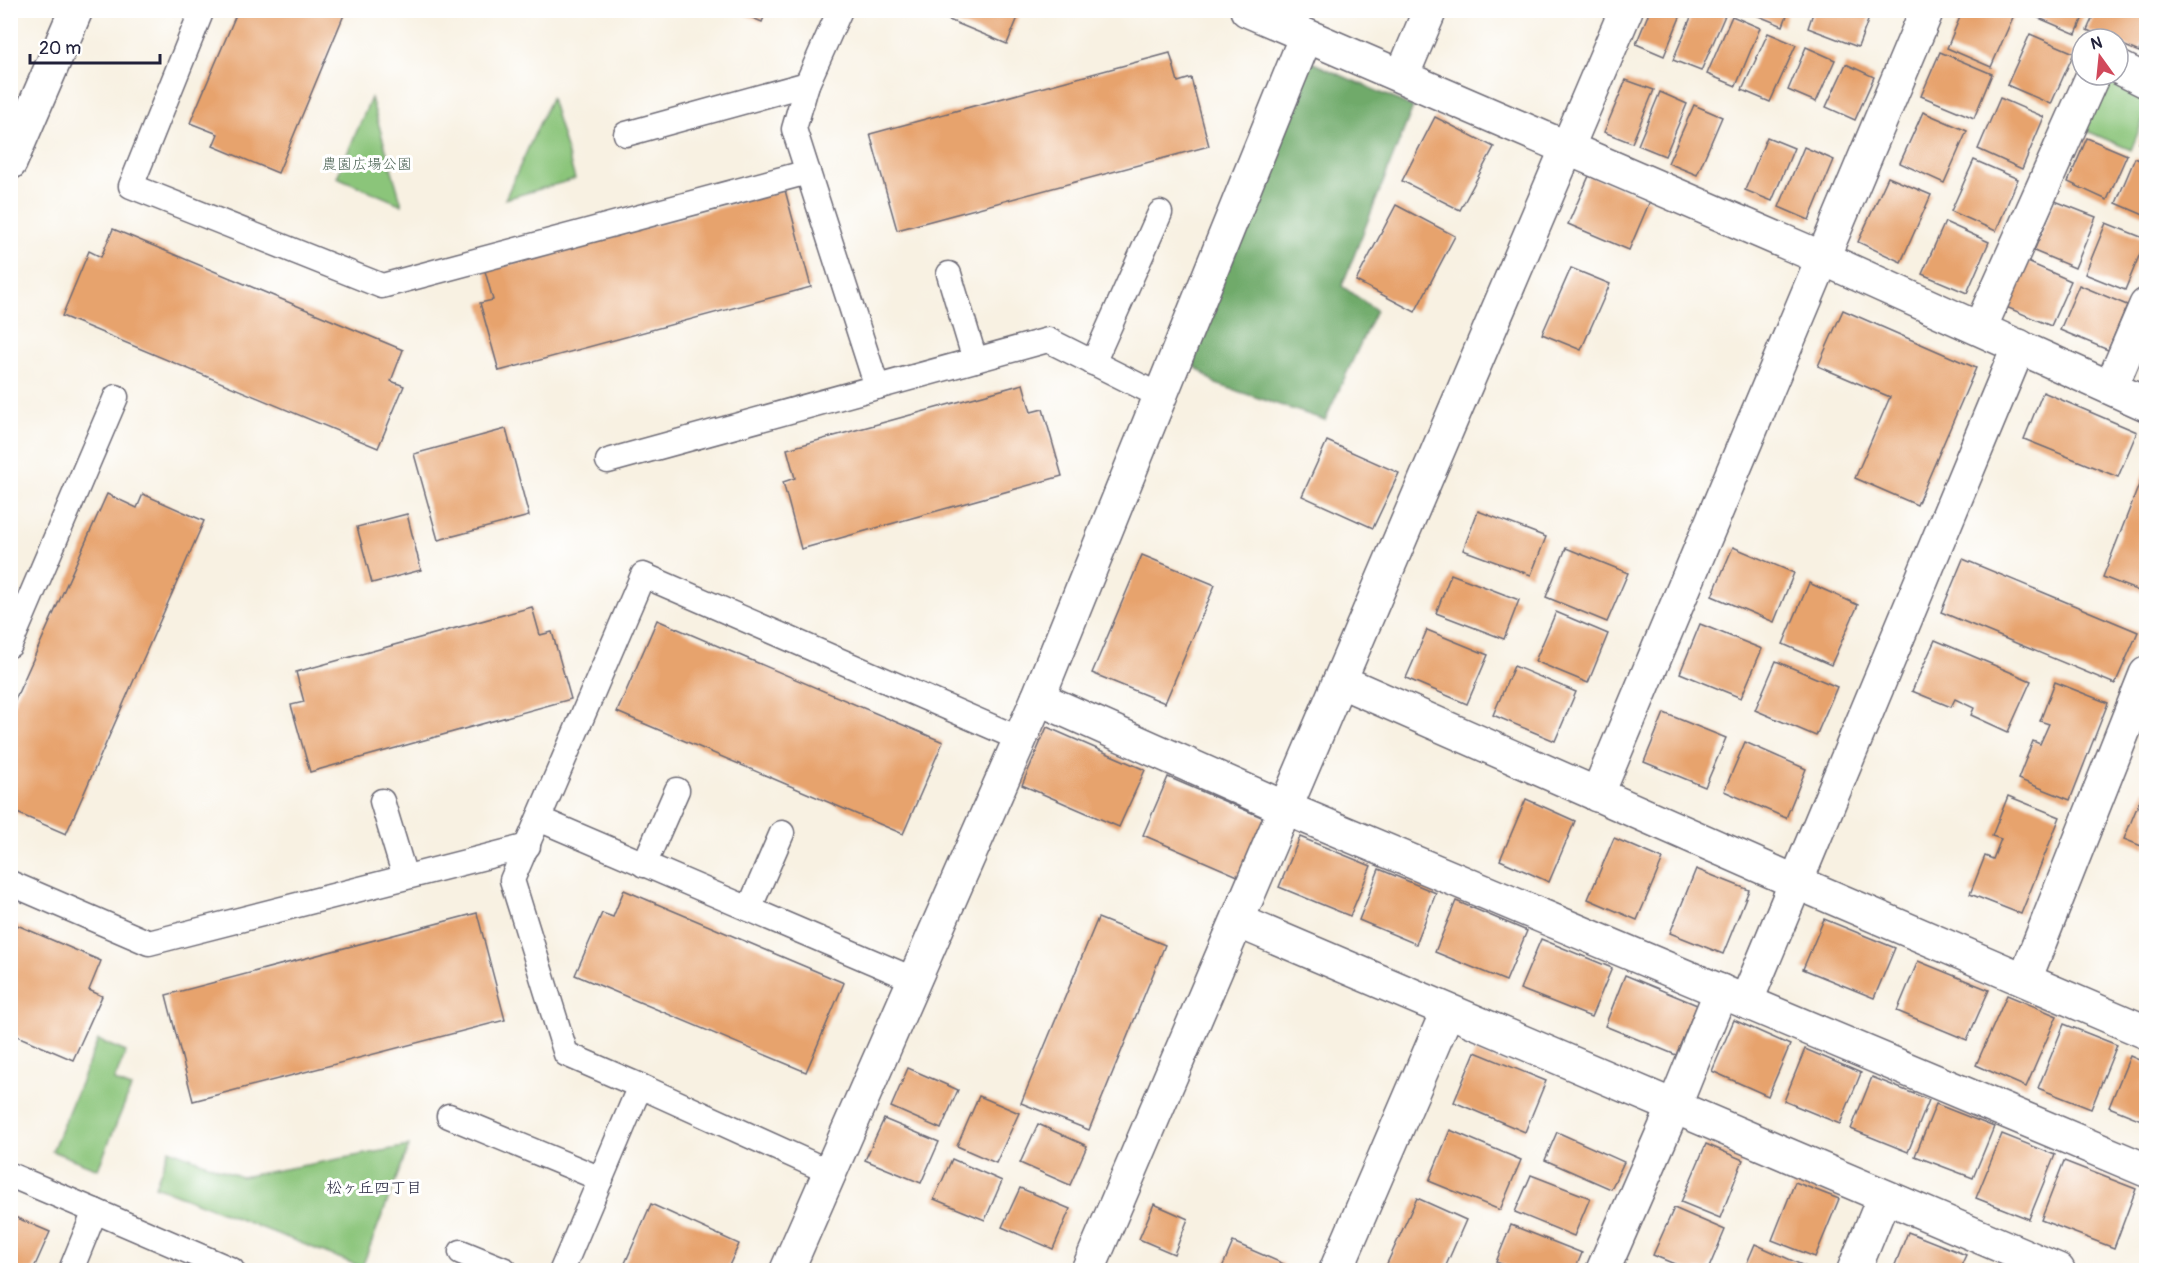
<svg xmlns="http://www.w3.org/2000/svg" width="2157" height="1281" font-family="Pangolin,'Klee One',sans-serif">
	<style>
		.green { fill: #8bc57a; stroke: #56745a; stroke-width: 1.5 }
		.forest { fill: #70aa6a; stroke: #496652; stroke-width: 1.5 }
		.building { fill: #e7a36d }
		.lines { fill: none; stroke-linecap: round; stroke-linejoin: round }
		.service-casing { stroke: #6d6a75; stroke-width: 27 }
		.pedestrian-casing { stroke: #6d6a75; stroke-width: 36 }
		.minor-casing { stroke: #6d6a75; stroke-width: 36 }
		.tertiary-casing { stroke: #6d6a75; stroke-width: 36 }
		.service { stroke: #fff; stroke-width: 24 }
		.pedestrian { stroke: #fff; stroke-width: 33 }
		.minor { stroke: #fff; stroke-width: 33 }
		.tertiary { stroke: #fff; stroke-width: 33 }
		.labels { text-anchor: middle; dominant-baseline: central; stroke-width: 6; stroke-linejoin: round; paint-order: stroke }
		.park-label { font-size: 15px; fill: #4c6354; stroke: #fff }
		.neighbourhood-label { font-size: 16px; fill: #22223b; stroke: #fff }
	</style>
	<rect width="100%" height="100%" fill="#fff"/>
	<filter id="ink" filterUnits="userSpaceOnUse"><feTurbulence type="fractalNoise" baseFrequency=".0167" numOctaves="2"/><feDisplacementMap in="SourceGraphic" scale="12" xChannelSelector="R" yChannelSelector="G"/><feConvolveMatrix kernelMatrix="1 2 1 2 8 2 1 2 1" color-interpolation-filters="sRGB"/></filter>
	<filter id="wash" filterUnits="userSpaceOnUse"><feTurbulence type="fractalNoise" baseFrequency=".008" numOctaves="4" result="noise"/><feDisplacementMap in="SourceGraphic" scale="24" xChannelSelector="R" yChannelSelector="G"/><feGaussianBlur stdDeviation="1.35" result="paint"/><feColorMatrix in="noise" values="0 0 0 0 0 0 0 0 0 0 0 0 0 0 0 0 0 1.4 0 .05"/><feComposite in="paint" operator="in"/></filter>
	<g filter="url(#wash)">
		<rect width="100%" height="100%" fill="#f8f1e2"/>
		<g class="green">
			<polygon points="2102,75 2146,91 2146,113 2131,150 2080,128"/>
			<polygon points="371,98 402,205 337,177"/>
			<polygon points="551,98 575,179 505,199"/>
			<polygon points="98,1040 126,1052 114,1081 131,1088 98,1169 52,1151"/>
			<polygon points="409,1146 362,1267 155,1186 169,1149 241,1177"/>
		</g>
		<polygon class="forest" points="1309,61 1413,107 1342,286 1376,310 1325,420 1216,384 1191,363"/>
		<g id="blocks">
			<g class="building">
				<polygon points="238,10 346,10 278,173 213,146 218,134 190,123"/>
				<polygon points="734,10 767,10 762,22"/>
				<polygon points="939,10 1021,10 1007,44 937,15"/>
				<polygon points="1650,10 1683,10 1664,56 1636,44"/>
				<polygon points="1694,10 1719,10 1726,13 1701,71 1673,60"/>
				<polygon points="1744,10 1789,10 1783,26"/>
				<polygon points="1814,10 1872,10 1858,47 1808,28"/>
				<polygon points="1963,10 2002,10 2014,15 1991,67 1947,48"/>
				<polygon points="2034,10 2086,10 2076,34 2032,15"/>
				<polygon points="2096,10 2146,10 2146,35 2139,52 2118,43 2118,39 2108,39 2087,30"/>
				<polygon points="1732,16 1760,28 1736,86 1707,74"/>
				<polygon points="1768,33 1796,45 1770,102 1742,90"/>
				<polygon points="2030,34 2074,53 2051,104 2007,85"/>
				<polygon points="1806,47 1835,60 1816,102 1788,90"/>
				<polygon points="1940,52 1992,74 1974,118 1921,96"/>
				<polygon points="1170,53 1178,82 1191,78 1209,146 897,230 870,134"/>
				<polygon points="1846,64 1874,77 1855,120 1826,107"/>
				<polygon points="1626,80 1654,90 1632,143 1604,132"/>
				<polygon points="1660,92 1687,104 1665,156 1638,145"/>
				<polygon points="2000,98 2044,117 2022,169 1978,149"/>
				<polygon points="1694,105 1722,117 1697,175 1668,163"/>
				<polygon points="1923,112 1967,131 1944,183 1900,163"/>
				<polygon points="1435,117 1494,147 1460,210 1402,181"/>
				<polygon points="2146,125 2146,146 2139,143"/>
				<polygon points="1767,137 1794,148 1772,201 1745,190"/>
				<polygon points="2087,138 2127,155 2107,200 2068,182"/>
				<polygon points="1804,147 1834,160 1809,220 1779,207"/>
				<polygon points="2135,158 2146,163 2146,216 2116,203"/>
				<polygon points="1974,160 2018,179 1996,231 1951,211"/>
				<polygon points="1589,176 1650,201 1629,250 1568,224"/>
				<polygon points="1888,177 1931,195 1901,262 1858,242"/>
				<polygon points="785,190 811,287 499,371 480,303 493,300 485,271"/>
				<polygon points="2055,201 2096,217 2075,268 2034,251"/>
				<polygon points="1396,205 1455,236 1415,312 1356,281"/>
				<polygon points="1945,222 1989,242 1967,293 1922,274"/>
				<polygon points="2106,223 2146,239 2125,290 2085,274"/>
				<polygon points="113,229 403,350 391,381 404,386 378,448 62,316 89,251 101,257"/>
				<polygon points="2023,260 2071,281 2051,326 2004,306"/>
				<polygon points="1571,268 1610,284 1581,350 1542,334"/>
				<polygon points="2079,285 2127,305 2108,350 2060,330"/>
				<polygon points="1843,310 1976,368 1917,505 1855,478 1890,397 1818,366"/>
				<polygon points="1023,384 1031,412 1043,409 1062,476 801,549 783,482 795,478 787,449"/>
				<polygon points="2043,392 2137,432 2118,477 2024,439"/>
				<polygon points="506,429 529,516 438,540 414,454"/>
				<polygon points="1327,441 1399,473 1373,528 1302,496"/>
				<polygon points="2146,467 2146,594 2103,577"/>
				<polygon points="107,494 137,508 143,494 204,521 66,834 10,810 10,711"/>
				<polygon points="1478,511 1546,537 1531,575 1463,550"/>
				<polygon points="407,514 421,570 372,583 357,527"/>
				<polygon points="1733,547 1794,573 1774,622 1712,596"/>
				<polygon points="1566,548 1628,573 1607,622 1546,597"/>
				<polygon points="1142,555 1215,585 1165,703 1092,673"/>
				<polygon points="1963,559 2138,632 2115,684 1941,612"/>
				<polygon points="1451,574 1519,600 1504,639 1436,613"/>
				<polygon points="1809,583 1858,605 1831,665 1783,644"/>
				<polygon points="532,607 540,635 552,632 571,699 310,772 291,705 304,702 296,672"/>
				<polygon points="1556,612 1608,634 1588,683 1535,661"/>
				<polygon points="657,620 943,742 903,834 617,712"/>
				<polygon points="1700,624 1762,649 1741,698 1680,673"/>
				<polygon points="1427,630 1488,655 1467,704 1406,678"/>
				<polygon points="1935,640 2031,681 2008,732 1971,715 1974,708 1955,699 1951,707 1912,691"/>
				<polygon points="1776,661 1837,687 1816,736 1755,710"/>
				<polygon points="1514,666 1576,692 1555,741 1493,715"/>
				<polygon points="2055,682 2108,703 2070,800 2018,779 2033,741 2040,744 2049,724 2040,721"/>
				<polygon points="1664,713 1726,738 1705,787 1644,762"/>
				<polygon points="1047,727 1145,770 1119,827 1022,785"/>
				<polygon points="1745,742 1806,769 1786,818 1724,791"/>
				<polygon points="1168,777 1266,819 1240,877 1143,835"/>
				<polygon points="2144,790 2146,791 2146,848 2124,839"/>
				<polygon points="2008,796 2060,817 2021,914 1970,894 1985,856 1993,859 2001,839 1992,836"/>
				<polygon points="1526,799 1575,821 1549,882 1500,860"/>
				<polygon points="1300,837 1371,866 1350,916 1279,887"/>
				<polygon points="1614,838 1663,859 1637,920 1588,899"/>
				<polygon points="1379,869 1436,893 1416,944 1359,920"/>
				<polygon points="1696,869 1749,890 1723,954 1670,933"/>
				<polygon points="624,890 844,983 806,1072 575,975 602,913 613,917"/>
				<polygon points="1456,901 1527,931 1506,981 1435,952"/>
				<polygon points="477,913 505,1020 193,1101 166,995"/>
				<polygon points="1098,918 1165,945 1089,1130 1021,1103"/>
				<polygon points="1824,919 1895,948 1874,998 1803,969"/>
				<polygon points="10,922 101,961 89,990 102,996 73,1060 10,1033"/>
				<polygon points="1541,939 1612,968 1591,1017 1520,989"/>
				<polygon points="1918,961 1989,990 1967,1040 1897,1011"/>
				<polygon points="1625,975 1697,1005 1676,1055 1605,1026"/>
				<polygon points="2007,995 2057,1016 2026,1087 1976,1065"/>
				<polygon points="1734,1020 1790,1045 1768,1096 1712,1071"/>
				<polygon points="2064,1024 2117,1045 2091,1109 2038,1088"/>
				<polygon points="1805,1049 1861,1073 1840,1124 1784,1101"/>
				<polygon points="1475,1052 1546,1081 1525,1132 1454,1102"/>
				<polygon points="2130,1056 2146,1063 2146,1122 2109,1107"/>
				<polygon points="908,1068 958,1090 941,1129 891,1107"/>
				<polygon points="1872,1077 1929,1100 1908,1152 1851,1129"/>
				<polygon points="979,1096 1019,1113 996,1163 957,1146"/>
				<polygon points="1936,1104 1994,1127 1973,1178 1915,1156"/>
				<polygon points="884,1119 939,1142 921,1183 865,1160"/>
				<polygon points="1038,1124 1087,1146 1070,1185 1020,1163"/>
				<polygon points="1450,1130 1521,1160 1500,1210 1429,1181"/>
				<polygon points="1557,1132 1624,1162 1611,1189 1545,1160"/>
				<polygon points="2002,1134 2055,1155 2029,1219 1976,1198"/>
				<polygon points="1706,1144 1743,1160 1720,1218 1681,1202"/>
				<polygon points="952,1159 1002,1181 985,1220 934,1199"/>
				<polygon points="2064,1161 2136,1189 2114,1248 2041,1220"/>
				<polygon points="1531,1175 1590,1198 1574,1236 1515,1212"/>
				<polygon points="1795,1182 1839,1199 1815,1257 1772,1240"/>
				<polygon points="1020,1188 1070,1209 1053,1249 1002,1227"/>
				<polygon points="1417,1198 1466,1220 1444,1270 1385,1268"/>
				<polygon points="651,1204 739,1244 727,1270 622,1270"/>
				<polygon points="1154,1204 1188,1219 1174,1254 1139,1239"/>
				<polygon points="1674,1208 1725,1230 1708,1270 1689,1270 1653,1255"/>
				<polygon points="10,1215 50,1232 33,1270 10,1270"/>
				<polygon points="1511,1225 1582,1253 1575,1270 1517,1270 1496,1262"/>
				<polygon points="1908,1232 1966,1255 1959,1270 1893,1270"/>
				<polygon points="1233,1242 1284,1264 1281,1270 1221,1270"/>
				<polygon points="1755,1244 1813,1270 1744,1270"/>
			</g>
		</g>
	</g>
	<g filter="url(#ink)">
		<use href="#blocks" fill-opacity="0" stroke="#6d6a75" stroke-width="1.5"/>
		<g class="lines">
			<g class="service-casing">
				<g id="service">
					<polyline points="202,10 131,186 382,286 808,172"/>
					<polyline points="840,10 807,84 794,129 877,387"/>
					<polyline points="626,134 807,84"/>
					<polyline points="949,274 975,360"/>
					<polyline points="1093,363 1160,213"/>
					<polyline points="608,461 1048,340 1160,396"/>
					<polyline points="10,645 116,397"/>
					<polyline points="382,801 405,877"/>
					<polyline points="539,819 915,980"/>
					<polyline points="644,865 677,790"/>
					<polyline points="10,883 149,943 528,846"/>
					<polyline points="749,909 782,833"/>
					<polyline points="640,1086 566,1054 512,880 643,575 1020,739"/>
					<polyline points="449,1116 601,1179"/>
					<polyline points="10,1175 95,1211"/>
					<polyline points="461,1252 505,1270"/>
					<polyline points="71,1270 95,1211 232,1270"/>
					<polyline points="562,1270 640,1086 832,1173"/>
				</g>
			</g>
			<g class="pedestrian-casing">
				<g id="pedestrian">
					<polyline points="1038,698 1285,808 2146,1170"/>
					<polyline points="1746,1002 1796,882"/>
					<polyline points="1674,1107 1721,991"/>
				</g>
			</g>
			<g class="minor-casing">
				<g id="minor">
					<polyline points="1247,10 1822,258 2146,404"/>
					<polyline points="2118,67 2146,81"/>
					<polyline points="1402,76 1430,10"/>
					<polyline points="1980,328 2093,75"/>
					<polyline points="2111,387 2146,305"/>
					<polyline points="1340,681 1796,882 2146,1032"/>
					<polyline points="1597,795 1927,10"/>
					<polyline points="1796,882 2019,346"/>
					<polyline points="1238,921 2058,1270"/>
					<polyline points="2025,979 2146,674"/>
					<polyline points="787,1270 1038,698 1306,36"/>
					<polyline points="1088,1270 1626,10"/>
					<polyline points="1336,1270 1447,1012"/>
					<polyline points="1603,1270 1674,1107"/>
					<polyline points="1854,1270 1884,1197"/>
				</g>
			</g>
			<g class="tertiary-casing">
				<polyline id="tertiary" points="10,163 76,10"/>
			</g>
			<use href="#service" class="service"/>
			<use href="#pedestrian" class="pedestrian"/>
			<use href="#minor" class="minor"/>
			<use href="#tertiary" class="tertiary"/>
		</g>
	</g>
	<g class="labels">
		<g class="park-label">
			<text x="367" y="164">農園広場公園</text>
		</g>
		<g class="neighbourhood-label">
			<text x="374" y="1188">松ヶ丘四丁目</text>
		</g>
	</g>
	<rect width="2157" height="1281" fill="none" stroke="#fff" stroke-width="36"/>
	<g transform="translate(2100 57) rotate(345)"><circle r="28" fill="#ffffff" stroke="#a7a7b1" stroke-width="1.5"/>
	<path d="M0-4.5L10 22L0 15L-10 22Z" fill="#d1495b"/>
	<text y="-9" font-size="16" font-weight="bold" text-anchor="middle" fill="#22223b">N</text>
	</g>
	<path d="M30 54v9h130v-9" fill="none" stroke="#22223b" stroke-width="3"/>
	<text x="39" y="54" font-size="18" fill="#22223b" stroke="#ffffff" stroke-width="4.5" paint-order="stroke">20 m</text>
</svg>
